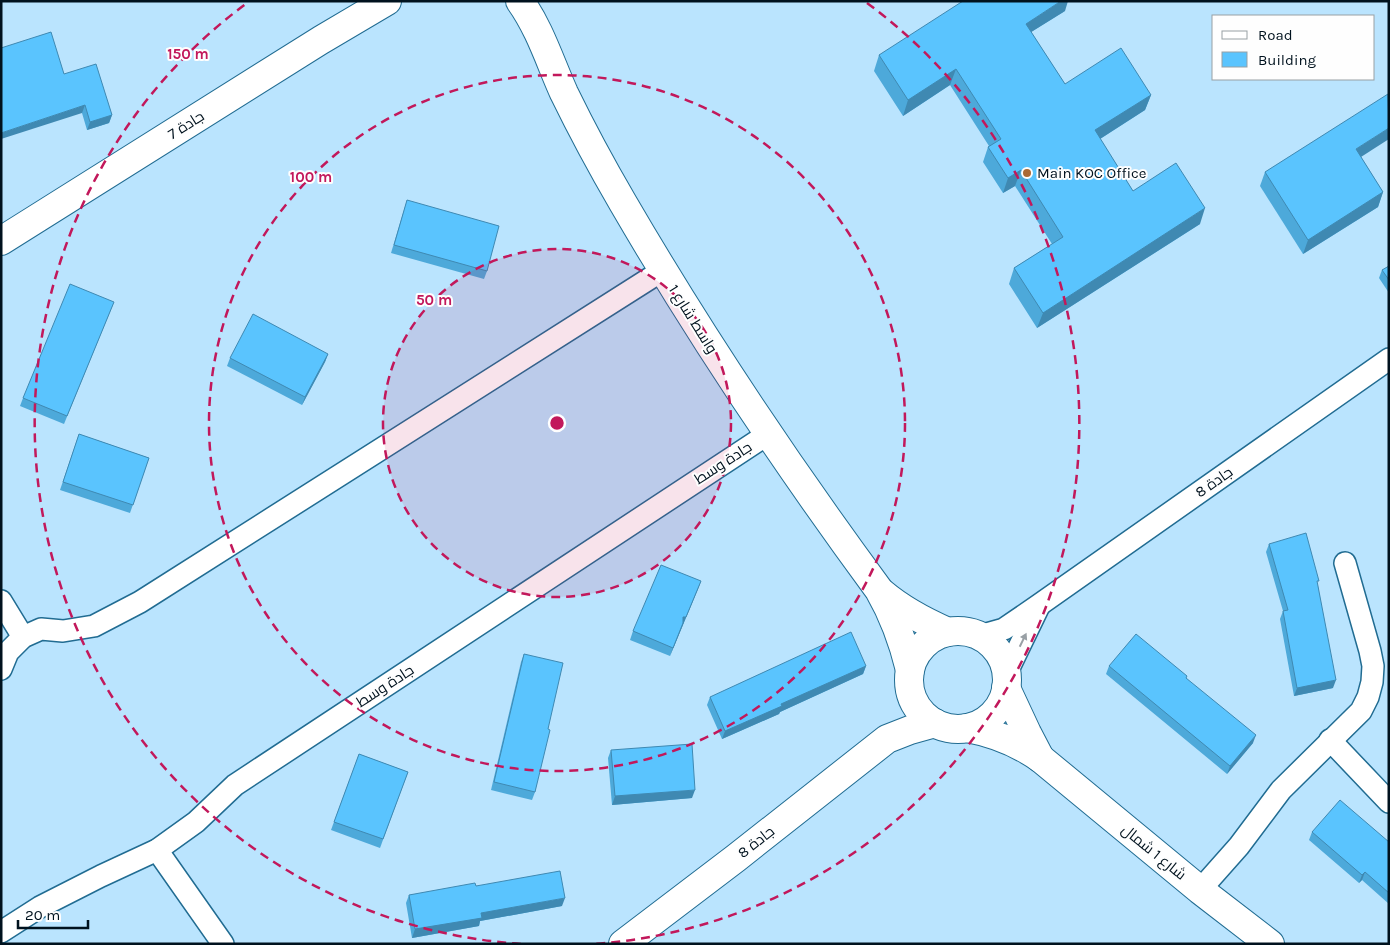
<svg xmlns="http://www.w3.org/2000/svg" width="1390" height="945" font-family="Karla,Cairo,sans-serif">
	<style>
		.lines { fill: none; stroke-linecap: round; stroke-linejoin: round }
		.street-casing { stroke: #216c92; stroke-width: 24 }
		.secondary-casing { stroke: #216c92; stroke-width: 30 }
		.street { stroke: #fff; stroke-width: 21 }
		.secondary { stroke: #fff; stroke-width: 28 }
		.wall { fill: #4da9da }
		.shaded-wall { fill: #3f89b2 }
		.building { fill: #5ac4fe; stroke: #3f89b2 }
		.oneway { fill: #99a0a5 }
		.ring { fill: none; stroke: #c2185b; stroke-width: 2.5; stroke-dasharray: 9 6 }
		.poi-dot { fill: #ab6935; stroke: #fefefe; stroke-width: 2 }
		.labels { text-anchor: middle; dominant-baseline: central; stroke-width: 4; stroke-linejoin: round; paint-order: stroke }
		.street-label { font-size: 15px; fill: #00121e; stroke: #fefefe }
		.poi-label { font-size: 15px; fill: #00121e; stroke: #fefefe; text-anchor: start }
		.centre { fill: #c2185b; stroke: #fefefe; stroke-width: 2.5 }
		.ring-label { font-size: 15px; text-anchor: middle; font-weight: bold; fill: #c2185b; stroke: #fefefe; stroke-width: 4; stroke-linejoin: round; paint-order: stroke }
	</style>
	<rect width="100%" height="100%" fill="#bae4fe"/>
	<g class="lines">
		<g class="street-casing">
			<g id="street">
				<polyline points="1,601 23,637"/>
				<polyline points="979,636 1004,629 1039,605 1389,359"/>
				<polyline points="1,669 8,652 23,637 41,629 63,631 94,626 140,602 663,270"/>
				<polyline points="1006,674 1039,606"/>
				<polyline points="1330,740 1389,802"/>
				<polyline points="157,850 223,944"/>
				<polyline points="1200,890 1239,846 1281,790 1361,711 1368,697 1372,682 1373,666 1370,651 1345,563"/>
				<polyline points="1,932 40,907 101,876 157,850 196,822 235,785 768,434"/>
			</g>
		</g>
		<g class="secondary-casing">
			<g id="secondary">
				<path d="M520 1C540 29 550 62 564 93 582 130 602 167 623 203 701 337 787 465 879 590 894 616 903 641 910 670"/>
				<polyline points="1,241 321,40 387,1"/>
				<path d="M882 593C902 610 925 622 948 632"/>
				<circle cx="958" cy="680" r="49"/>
				<polyline points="1006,688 1027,733 1040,758"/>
				<path d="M967 728C994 733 1017 742 1040 758L1200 890 1270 944"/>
				<polyline points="623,944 736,858 887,739 910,730 935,723"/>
			</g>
		</g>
		<use href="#street" class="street"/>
		<use href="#secondary" class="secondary"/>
	</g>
	<g class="wall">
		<polygon points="1065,11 1031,32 1065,84 1151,95 1145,110 1100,139 1133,191 1200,224 1037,328 1009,284 1014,268 1052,244 1015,186 1003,193 983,162 988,147 989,146 950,85 903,116 874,71 879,55"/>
		<polygon points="64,74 112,115 109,123 87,130 82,113"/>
		<polygon points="1361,157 1383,192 1378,207 1303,254 1260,186 1265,172"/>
		<polygon points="407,200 487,271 484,279 391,253"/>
		<polygon points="1389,266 1389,293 1379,278 1382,270"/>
		<polygon points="114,302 64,424 20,406 23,398"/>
		<polygon points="328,354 325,362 302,405 227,366 230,358"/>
		<polygon points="79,434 149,458 130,513 60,490"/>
		<polygon points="1269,544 1318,586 1333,688 1294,696 1280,619 1283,611 1266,552"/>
		<polygon points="701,581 670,656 630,640 633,631"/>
		<polygon points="524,654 548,729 535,792 532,800 491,790 521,662"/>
		<polygon points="866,666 863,674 780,712 779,714 722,739 707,705 710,697"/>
		<polygon points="1109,666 1187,676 1186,678 1253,743 1227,774 1106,674"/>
		<polygon points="611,750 692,798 612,805 608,758"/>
		<polygon points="359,754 408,772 380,848 331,830"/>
		<polygon points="1312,832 1389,842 1389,904 1362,880 1359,883 1309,840"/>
		<polygon points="476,886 562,906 480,921 479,926 412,938 406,903 409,895"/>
	</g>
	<g class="shaded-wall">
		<polygon points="1061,1 1068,1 1065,11 1020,39 1026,24"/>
		<polygon points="956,69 950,85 903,116 908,100"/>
		<polygon points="1151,95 1145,110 1089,146 1095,130"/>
		<polygon points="85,105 82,113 1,139 1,133"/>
		<polygon points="112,115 109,123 87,130 90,122"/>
		<polygon points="1389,128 1389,139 1350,164 1356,149"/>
		<polygon points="1021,170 1015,186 1003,193 1008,178"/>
		<polygon points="1383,192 1378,207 1303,254 1308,240"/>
		<polygon points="1205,208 1200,224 1037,328 1043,313"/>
		<polygon points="328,354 325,362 302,405 305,397"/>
		<polygon points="701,581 698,589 670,656 683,617"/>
		<polygon points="866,666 863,674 780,712 779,714 722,739 725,731 781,704"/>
		<polygon points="1336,680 1333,688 1294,696 1297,688"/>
		<polygon points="1256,735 1253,743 1227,774 1230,766"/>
		<polygon points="695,790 692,798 612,805 615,796"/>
		<polygon points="1365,872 1362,880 1359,883 1362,875"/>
		<polygon points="565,898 562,906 480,921 479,926 412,938 415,929 481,913"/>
	</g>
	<g class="building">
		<polygon points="963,1 1061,1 1026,24 1065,84 1121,48 1151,95 1095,130 1133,191 1176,163 1205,208 1043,313 1014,268 1063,237 1021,170 1008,178 988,147 1001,139 956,69 908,100 879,55"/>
		<polygon points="51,32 64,74 96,64 112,115 90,122 85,105 1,133 1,48"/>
		<polygon points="1388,94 1389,128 1356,149 1383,192 1308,240 1265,172"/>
		<polygon points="407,200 499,226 487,271 394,245"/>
		<polygon points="1389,266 1389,280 1382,270"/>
		<polygon points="70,284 114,302 67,416 23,398"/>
		<polygon points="253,314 328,354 305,397 230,358"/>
		<polygon points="79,434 149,458 133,505 63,482"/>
		<polygon points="1306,533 1319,581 1317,581 1336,680 1297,688 1283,611 1288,610 1269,544"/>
		<polygon points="661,565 701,581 686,617 683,617 683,623 673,648 633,631"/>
		<polygon points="851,632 866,666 781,704 782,706 725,731 710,697"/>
		<polygon points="1136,634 1187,676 1186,678 1256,735 1230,766 1109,666"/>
		<polygon points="524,654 563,663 548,729 550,730 535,792 494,782"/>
		<polygon points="692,744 695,790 615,796 611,750"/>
		<polygon points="359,754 408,772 383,839 334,822"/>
		<polygon points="1340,800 1389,842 1389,893 1365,872 1362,875 1312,832"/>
		<polygon points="560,871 565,898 481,913 482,918 415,929 409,895 475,883 476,886"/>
	</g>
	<defs><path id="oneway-solid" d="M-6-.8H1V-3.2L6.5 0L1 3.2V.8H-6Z" transform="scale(1.25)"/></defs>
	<use class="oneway" href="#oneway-solid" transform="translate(1023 640) rotate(-64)"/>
	<circle cx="557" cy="423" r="174" fill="#c2185b" fill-opacity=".12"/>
	<g class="ring">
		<circle cx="557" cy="423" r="174"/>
		<circle cx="557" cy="423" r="348"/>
		<path d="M521 944A522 522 0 0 1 247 3M867 3A522 522 0 0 1 593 944"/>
	</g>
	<circle class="poi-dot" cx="1027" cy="173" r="5"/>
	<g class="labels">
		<g class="street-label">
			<text transform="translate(186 125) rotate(-32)">جادة 7</text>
			<text transform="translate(693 319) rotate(58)">واسط شارع 1</text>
			<text transform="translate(723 463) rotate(-33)">جادة وسط</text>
			<text transform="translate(1214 482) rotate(-35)">جادة 8</text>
			<text transform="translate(385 686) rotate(-33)">جادة وسط</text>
			<text transform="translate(756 842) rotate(-38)">جادة 8</text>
			<text transform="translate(1154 852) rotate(39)">شارع 1 شمال</text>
		</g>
		<g class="poi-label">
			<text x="1037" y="173">Main KOC Office</text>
		</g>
	</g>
	<circle cx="557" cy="423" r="8" class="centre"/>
	<g class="ring-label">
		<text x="188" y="59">150 m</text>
		<text x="311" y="182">100 m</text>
		<text x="434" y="305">50 m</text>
	</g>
	<rect width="1390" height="945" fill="none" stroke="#00121e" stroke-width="5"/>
	<rect x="1212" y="15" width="162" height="65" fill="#fefefe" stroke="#98a0a4"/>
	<rect x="1222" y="31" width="25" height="8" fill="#ffffff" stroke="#98a0a4"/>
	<text x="1258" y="40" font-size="15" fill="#00121e">Road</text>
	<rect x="1222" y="52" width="25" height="15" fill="#5ac4fe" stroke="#98a0a4"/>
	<text x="1258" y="65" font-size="15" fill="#00121e">Building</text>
	<path d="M18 920v8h70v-8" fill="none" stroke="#00121e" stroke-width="2.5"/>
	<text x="25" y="920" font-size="15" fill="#00121e" stroke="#fefefe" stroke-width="4" paint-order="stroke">20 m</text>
</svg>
